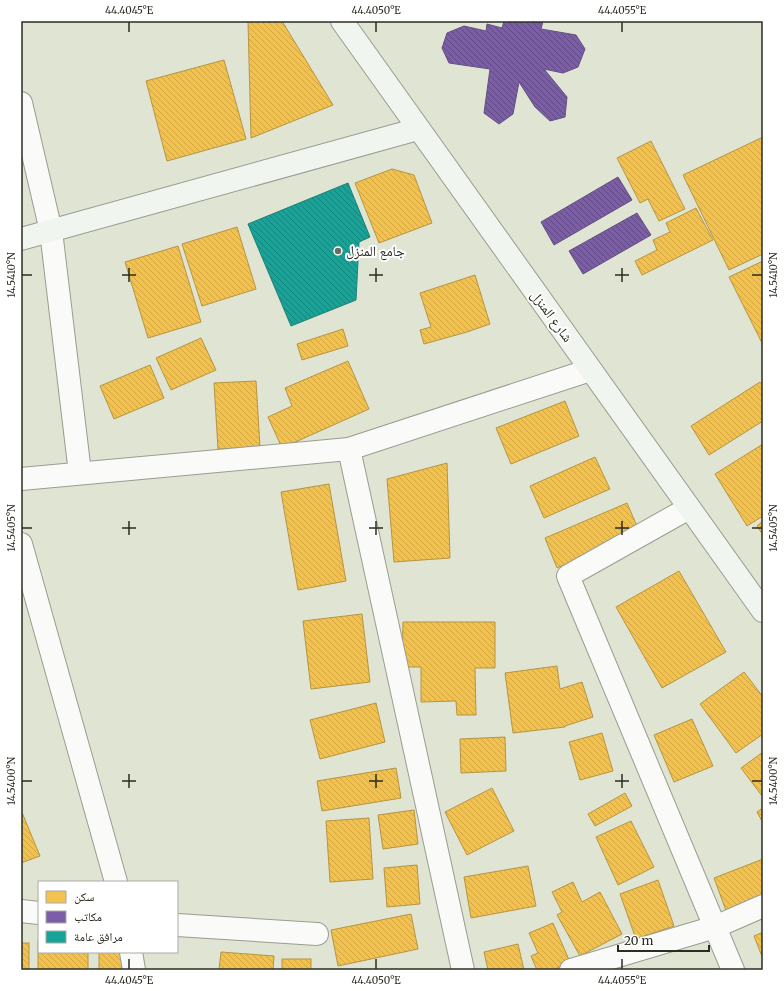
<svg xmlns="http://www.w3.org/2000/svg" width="784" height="991" font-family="Merriweather,'Noto Naskh Arabic',serif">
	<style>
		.homes { fill: url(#homes-back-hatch); stroke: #b69541 }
		.offices { fill: url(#offices-back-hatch); stroke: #63507f }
		.public { fill: url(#public-back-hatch); stroke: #1d8075 }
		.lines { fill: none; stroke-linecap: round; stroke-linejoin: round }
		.street-casing { stroke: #999d90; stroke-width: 24 }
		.secondary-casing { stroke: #999d90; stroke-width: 24 }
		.street { stroke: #fafbf8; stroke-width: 22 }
		.secondary { stroke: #f1f5ef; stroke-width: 22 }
		.ticks { fill: none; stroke: #2a2e22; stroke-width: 1.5 }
		.poi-dot { fill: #696e60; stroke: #fff; stroke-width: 1.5 }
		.labels { text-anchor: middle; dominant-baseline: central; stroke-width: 4; stroke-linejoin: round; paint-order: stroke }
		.poi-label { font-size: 14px; fill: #2a2e22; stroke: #fff; text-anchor: start }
		.street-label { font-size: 14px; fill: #2a2e22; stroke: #fff }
		.neatline { fill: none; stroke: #2a2e22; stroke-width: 1.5 }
		.ticks-label { font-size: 10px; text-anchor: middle; fill: #2a2e22 }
	</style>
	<defs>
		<pattern id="homes-back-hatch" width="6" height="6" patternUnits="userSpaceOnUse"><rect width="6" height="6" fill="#f2c14e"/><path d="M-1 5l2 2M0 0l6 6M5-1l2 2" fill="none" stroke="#d0a644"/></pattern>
		<pattern id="offices-back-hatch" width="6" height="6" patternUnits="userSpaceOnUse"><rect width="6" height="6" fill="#7b5ea7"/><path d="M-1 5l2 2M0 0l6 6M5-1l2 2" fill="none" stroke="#604a80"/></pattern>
		<pattern id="public-back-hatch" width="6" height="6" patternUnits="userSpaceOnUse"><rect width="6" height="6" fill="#17a398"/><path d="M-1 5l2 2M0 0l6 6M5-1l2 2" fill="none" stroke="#15857c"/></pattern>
	</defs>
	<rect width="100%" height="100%" fill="#dfe4d3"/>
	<g class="homes">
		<polygon points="248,21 282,21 333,105 251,138"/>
		<polygon points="224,60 246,139 167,161 146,81"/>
		<polygon points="763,137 763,254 729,270 683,175"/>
		<polygon points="651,141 685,209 659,221 648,199 640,203 617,158"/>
		<polygon points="392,169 414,175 432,223 379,243 355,183"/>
		<polygon points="696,208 713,240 642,275 635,261 657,250 653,240 670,232 666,223"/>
		<polygon points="237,227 256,289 202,306 182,244"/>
		<polygon points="178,246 201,322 148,338 125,262"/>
		<polygon points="763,261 763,345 729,277"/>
		<polygon points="475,275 490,324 467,332 424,344 420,330 431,327 420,293"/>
		<polygon points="343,329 348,346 302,360 297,344"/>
		<polygon points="201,338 216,370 171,390 156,358"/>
		<polygon points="348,361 369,409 282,448 268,417 292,406 285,388"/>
		<polygon points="150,365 164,398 114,419 100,386"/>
		<polygon points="256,381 260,447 218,449 214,383"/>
		<polygon points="760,382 763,386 763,421 709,455 691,426"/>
		<polygon points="565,401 579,436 511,464 496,428"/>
		<polygon points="763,444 763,516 747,526 715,474"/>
		<polygon points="595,457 610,489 544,518 530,486"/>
		<polygon points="447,463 450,558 394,562 387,479"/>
		<polygon points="329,484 346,581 298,590 281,492"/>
		<polygon points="627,503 640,533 557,568 545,538"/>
		<polygon points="763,521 763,535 757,526"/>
		<polygon points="679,571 726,652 662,688 616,607"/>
		<polygon points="362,614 370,682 311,689 303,621"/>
		<polygon points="403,622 495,622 495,668 475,668 476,715 457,715 456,701 421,702 421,667 402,667"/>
		<polygon points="557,666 560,689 582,682 593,717 565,726 565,727 513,733 505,673"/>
		<polygon points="744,672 763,697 763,734 736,753 700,704"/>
		<polygon points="376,703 385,742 320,759 310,720"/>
		<polygon points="692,719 713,766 674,782 654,735"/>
		<polygon points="602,733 613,771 580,780 569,742"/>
		<polygon points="505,737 506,771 461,773 460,739"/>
		<polygon points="763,752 763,796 762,796 741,768"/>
		<polygon points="396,768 401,798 322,811 317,781"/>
		<polygon points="492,788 514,831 467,855 445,812"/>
		<polygon points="625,793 632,806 595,826 588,814"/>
		<polygon points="763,808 763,823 757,812"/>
		<polygon points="21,810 40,856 21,863"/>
		<polygon points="414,810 418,844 383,849 378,815"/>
		<polygon points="369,818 373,879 330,882 326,821"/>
		<polygon points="631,821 654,867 618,885 596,837"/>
		<polygon points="763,859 763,903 728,916 714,878"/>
		<polygon points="417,865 420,904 387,907 384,868"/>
		<polygon points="528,866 536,906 471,918 464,877"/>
		<polygon points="658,880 674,926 636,939 620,894"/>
		<polygon points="573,882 582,902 600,892 622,934 580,956 557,915 562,912 552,892"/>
		<polygon points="411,914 418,949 338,966 331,930"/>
		<polygon points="553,923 570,962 553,970 537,970 531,956 538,953 529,933"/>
		<polygon points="763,932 763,959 754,936"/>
		<polygon points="38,940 39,940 39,952 88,952 88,970 38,970"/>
		<rect x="21" y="943" width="8" height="27"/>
		<polygon points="518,944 524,970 488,970 484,952"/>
		<rect x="99" y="952" width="26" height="18"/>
		<polygon points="221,952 274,956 273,970 219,970"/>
		<rect x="282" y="959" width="29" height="11"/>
	</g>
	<g class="offices">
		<polygon points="504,21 543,21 541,29 576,35 585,49 578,67 563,73 544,69 567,97 565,117 550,121 535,107 519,82 513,114 499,124 484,113 490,69 449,63 442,48 447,33 464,26 486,31 487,24 502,28"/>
		<polygon points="618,177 632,200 554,245 541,222"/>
		<polygon points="637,213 651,235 583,274 569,251"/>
	</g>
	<polygon class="public" points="348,183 370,237 359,242 356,300 291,326 248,224"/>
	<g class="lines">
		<g class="street-casing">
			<g id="street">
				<polyline points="21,103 51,231 80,473"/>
				<polyline points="21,479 349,449"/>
				<polyline points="689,508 568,576 733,970"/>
				<polyline points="21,544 116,882"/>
				<polyline points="21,911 39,913"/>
				<polyline points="177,925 317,934"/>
				<polyline points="131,952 134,970"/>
				<polyline points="463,970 349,449 590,370"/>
				<polyline points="571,970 715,927 763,906"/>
			</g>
		</g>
		<g class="secondary-casing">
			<g id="secondary">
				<polyline points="342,21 763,611"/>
				<polyline points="21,239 418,129"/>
			</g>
		</g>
		<use href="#street" class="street"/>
		<use href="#secondary" class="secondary"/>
	</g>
	<path class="ticks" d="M129 22V32M376 22V32M622 22V32M129 268V282M376 268V282M622 268V282M22 275H32M122 275H136M369 275H383M615 275H629M752 275H762M129 521V535M376 521V535M622 521V535M22 528H32M122 528H136M369 528H383M615 528H629M752 528H762M129 774V788M376 774V788M622 774V788M22 781H32M122 781H136M369 781H383M615 781H629M752 781H762M129 959V969M376 959V969M622 959V969"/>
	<circle class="poi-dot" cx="338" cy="251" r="4"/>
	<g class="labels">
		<g class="poi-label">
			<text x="346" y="251">جامع المنزل</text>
		</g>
		<g class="street-label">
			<text transform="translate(552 316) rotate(54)">شارع المنزل</text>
		</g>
	</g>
	<rect width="784" height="991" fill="none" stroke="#ffffff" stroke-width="44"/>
	<rect x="38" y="881" width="140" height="72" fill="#ffffff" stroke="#aaaba7"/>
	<rect x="46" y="891" width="20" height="12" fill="#f2c14e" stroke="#aaaba7"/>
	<text x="74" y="901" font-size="12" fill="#2a2e22">سكن</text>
	<rect x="46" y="911" width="20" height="12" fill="#7b5ea7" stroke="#aaaba7"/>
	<text x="74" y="921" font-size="12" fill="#2a2e22">مكاتب</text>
	<rect x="46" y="931" width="20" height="12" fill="#17a398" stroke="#aaaba7"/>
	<text x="74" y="941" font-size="12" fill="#2a2e22">مرافق عامة</text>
	<path d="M618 945v6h91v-6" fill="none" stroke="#2a2e22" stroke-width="2"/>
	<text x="624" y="945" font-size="12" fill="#2a2e22" stroke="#ffffff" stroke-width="3" paint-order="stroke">20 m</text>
	<rect x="22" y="22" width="740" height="947" class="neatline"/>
	<g class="ticks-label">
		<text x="129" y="14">44.4045°E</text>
		<text x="376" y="14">44.4050°E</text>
		<text x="622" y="14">44.4055°E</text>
		<text transform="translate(11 275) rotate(-90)" y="4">14.5410°N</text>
		<text transform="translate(773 275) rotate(-90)" y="4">14.5410°N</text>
		<text transform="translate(11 528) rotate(-90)" y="4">14.5405°N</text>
		<text transform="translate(773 528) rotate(-90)" y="4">14.5405°N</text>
		<text transform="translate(11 781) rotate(-90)" y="4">14.5400°N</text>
		<text transform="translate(773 781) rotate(-90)" y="4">14.5400°N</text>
		<text x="129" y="984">44.4045°E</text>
		<text x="376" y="984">44.4050°E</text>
		<text x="622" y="984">44.4055°E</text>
	</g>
</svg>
